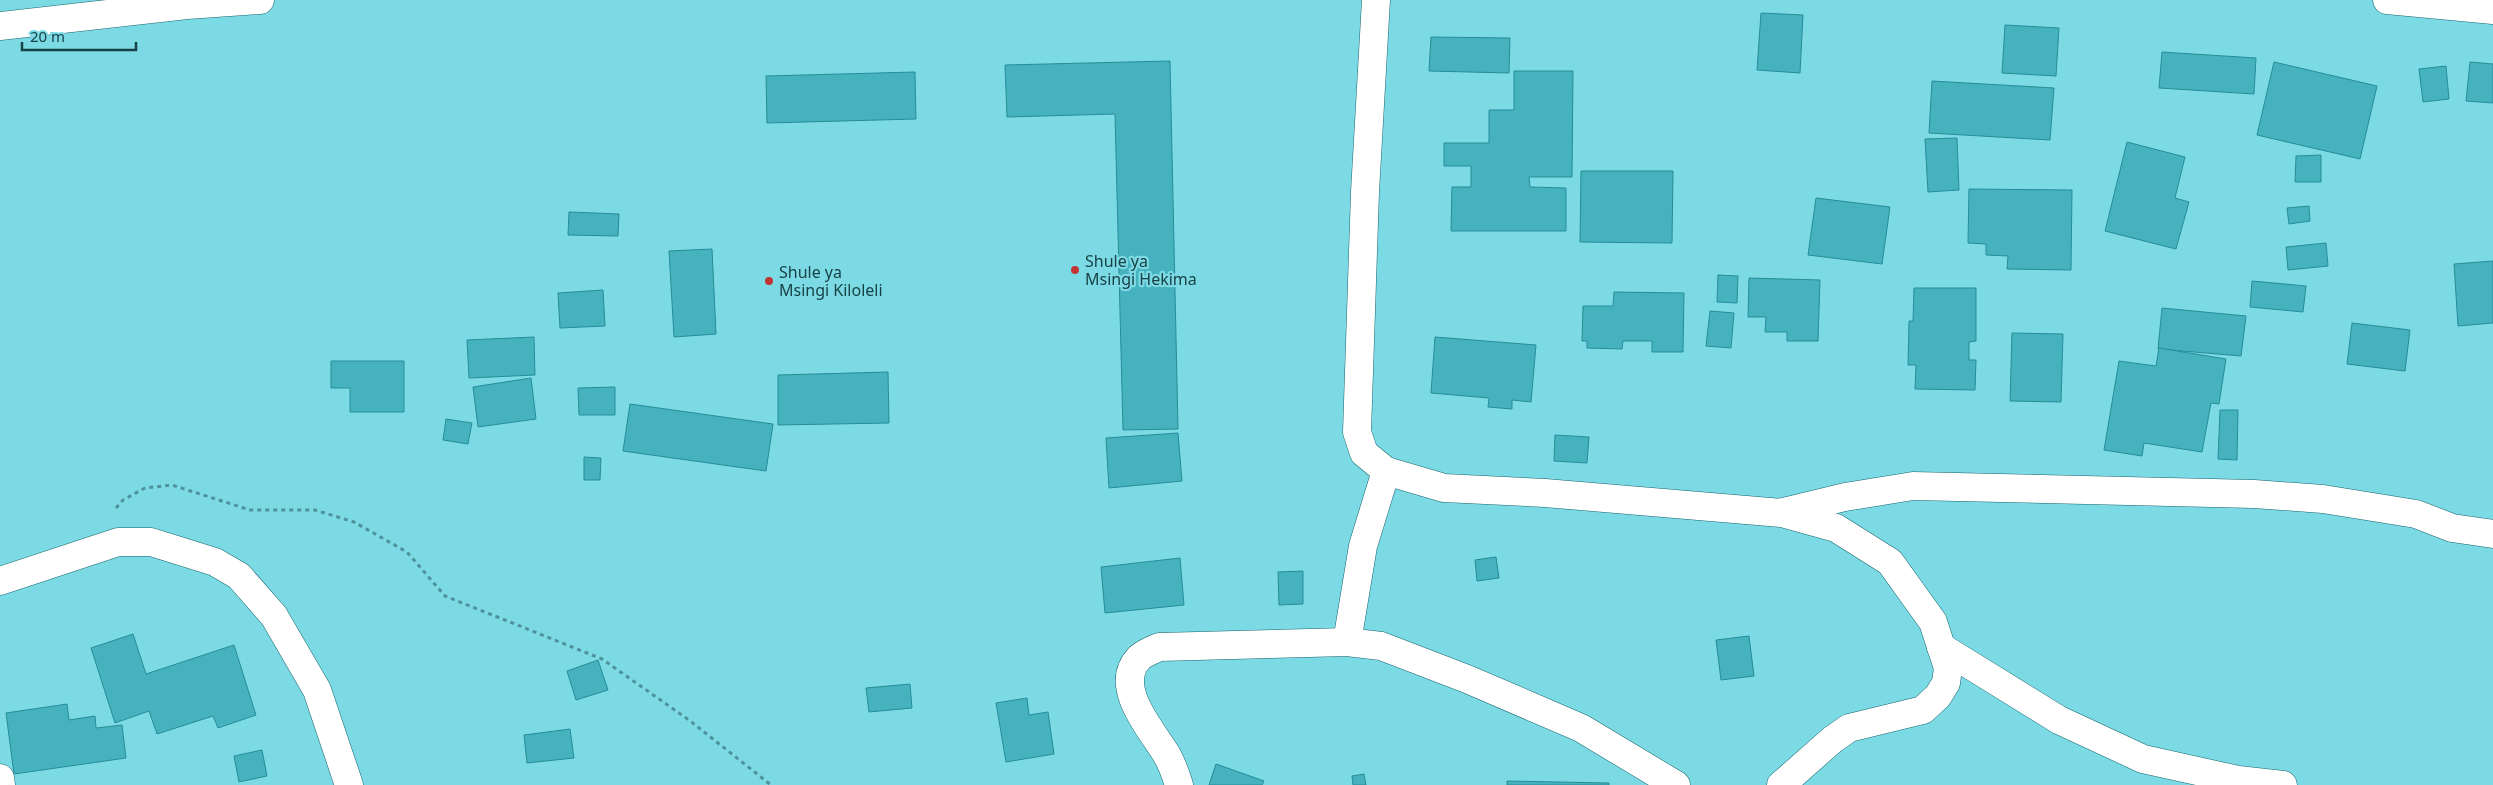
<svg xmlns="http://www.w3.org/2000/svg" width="2493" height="785" font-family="'Noto Sans',sans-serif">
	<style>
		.building { fill: #45b2bd; stroke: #268d98 }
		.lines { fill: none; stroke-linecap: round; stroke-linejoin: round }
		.street-casing { stroke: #16656d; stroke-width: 29 }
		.secondary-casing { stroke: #16656d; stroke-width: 29 }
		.path { stroke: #4e939b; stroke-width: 3; stroke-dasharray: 4 4; stroke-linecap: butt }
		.street { stroke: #fff; stroke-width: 28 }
		.secondary { stroke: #fff; stroke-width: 28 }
		.poi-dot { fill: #c23334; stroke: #7cdae5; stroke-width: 2 }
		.labels { text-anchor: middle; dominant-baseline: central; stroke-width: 4.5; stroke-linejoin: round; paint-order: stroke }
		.poi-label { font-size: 16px; fill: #194246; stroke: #7cdae5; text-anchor: start }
	</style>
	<rect width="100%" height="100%" fill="#7cdae5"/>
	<g class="building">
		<polygon points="1761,13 1803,15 1800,73 1757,70"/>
		<polygon points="2005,25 2059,28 2056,76 2002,73"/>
		<polygon points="1431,37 1510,38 1509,73 1429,71"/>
		<polygon points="2162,52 2256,58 2254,94 2159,88"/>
		<polygon points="1170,61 1178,429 1123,430 1115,114 1007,117 1005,65"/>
		<polygon points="2274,62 2377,86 2360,159 2257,135"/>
		<polygon points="2470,62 2493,64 2493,103 2466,101"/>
		<polygon points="2446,66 2449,99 2423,102 2419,69"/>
		<polygon points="1514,71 1573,71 1572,177 1529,177 1530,187 1566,188 1566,231 1451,231 1452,187 1471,187 1471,166 1444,166 1444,143 1489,143 1489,110 1514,110"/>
		<polygon points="915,72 916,119 767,123 766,76"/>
		<polygon points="1932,81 2054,88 2050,140 1929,133"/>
		<polygon points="1957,138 1959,190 1928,192 1925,139"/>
		<polygon points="2127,142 2185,157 2175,198 2189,202 2176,249 2105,231"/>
		<polygon points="2321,155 2321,182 2295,182 2296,156"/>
		<polygon points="1581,171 1673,171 1672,243 1580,242"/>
		<polygon points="1969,189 2072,190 2071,270 2007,269 2008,256 1986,255 1986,244 1968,243"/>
		<polygon points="1816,198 1890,207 1882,264 1808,255"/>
		<polygon points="2309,206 2310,221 2289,224 2287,208"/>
		<polygon points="569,212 619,214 618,236 568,235"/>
		<polygon points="2326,243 2328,266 2288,270 2286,247"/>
		<polygon points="712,249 716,334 674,337 669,251"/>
		<polygon points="2493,261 2493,323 2458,326 2454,264"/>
		<polygon points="1718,275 1738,276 1737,303 1717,302"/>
		<polygon points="1749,278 1820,280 1818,341 1787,341 1787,332 1765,332 1766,317 1748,317"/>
		<polygon points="2252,281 2306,286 2303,312 2250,307"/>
		<polygon points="1914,288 1976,288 1976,341 1969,342 1969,360 1976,360 1975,390 1915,389 1916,365 1908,365 1909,321 1913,321"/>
		<polygon points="603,290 605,326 560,328 558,293"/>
		<polygon points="1614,292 1684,293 1683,352 1652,352 1652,341 1623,341 1622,349 1587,348 1587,341 1582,341 1583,306 1613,306"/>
		<polygon points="2162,308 2246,316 2241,356 2158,349"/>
		<polygon points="1710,311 1734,313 1731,348 1706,346"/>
		<polygon points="2352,323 2410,330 2405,371 2347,364"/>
		<polygon points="2012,333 2063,334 2061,402 2010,401"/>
		<polygon points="534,337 535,375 469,378 467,340"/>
		<polygon points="1435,337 1536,345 1531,402 1512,400 1512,409 1488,407 1489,398 1431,393"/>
		<polygon points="2159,348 2226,359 2219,404 2211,403 2202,452 2144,443 2142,456 2104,450 2119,361 2156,366"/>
		<polygon points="331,361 404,361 404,412 350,412 350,388 331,388"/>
		<polygon points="888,372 889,423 778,425 778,375"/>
		<polygon points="531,378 536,419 478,427 473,387"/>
		<polygon points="615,387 615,415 579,415 578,388"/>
		<polygon points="630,404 773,424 766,471 623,451"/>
		<polygon points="2220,410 2238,410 2237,460 2218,459"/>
		<polygon points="446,419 472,423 468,444 443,440"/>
		<polygon points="1178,433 1182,481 1109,488 1106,438"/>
		<polygon points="1555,435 1589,437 1587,463 1554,461"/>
		<polygon points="584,457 601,458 600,480 584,480"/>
		<polygon points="1496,557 1499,578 1477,581 1475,560"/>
		<polygon points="1180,558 1184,605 1105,613 1101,567"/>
		<polygon points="1303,571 1303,604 1279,605 1278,572"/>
		<polygon points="133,634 146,674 234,645 256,715 218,728 213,716 157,734 149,711 115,723 91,648"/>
		<polygon points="1749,636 1754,676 1721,680 1716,640"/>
		<polygon points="598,660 608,690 576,700 567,671"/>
		<polygon points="910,684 912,708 869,712 866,688"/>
		<polygon points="1027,698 1029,715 1048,712 1054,754 1006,762 996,703"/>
		<polygon points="67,704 69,720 95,716 96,728 122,725 126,758 14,774 6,713"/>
		<polygon points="570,729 574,758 527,763 524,735"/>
		<polygon points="262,750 267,776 239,782 234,756"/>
		<polygon points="1216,764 1264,781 1262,785 1209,785"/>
		<polygon points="1364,774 1366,785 1353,785 1352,776"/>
		<polygon points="1507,781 1609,783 1609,785 1507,785"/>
	</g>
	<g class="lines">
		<g class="street-casing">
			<g id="street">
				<polyline points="1376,0 1365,192 1357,432 1364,453 1386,471 1444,488 1545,493 1782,513 1836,528 1890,562 1933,622 1948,668 1946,683 1938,696 1923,710 1849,728 1832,740 1781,785"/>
				<polyline points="1783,512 1845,497 1913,486 2254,494 2323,499 2416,514 2452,528 2493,534"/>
				<polyline points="0,581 118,542 151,542 215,562 239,576 274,616 317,690 349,785"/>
				<polyline points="1347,642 1363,546 1386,471"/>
				<polyline points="1941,647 2059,720 2143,759 2238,780 2283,785"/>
				<polyline points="0,778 1,785"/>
				<path d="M1179 785C1175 772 1171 760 1163 749 1149 727 1113 685 1139 658 1144 653 1153 650 1159 647L1347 642 1381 646 1467 679 1581 728 1676 785"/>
			</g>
		</g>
		<g class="secondary-casing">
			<g id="secondary">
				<polyline points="2387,0 2493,10"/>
				<polyline points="0,26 187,5 260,0"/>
			</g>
		</g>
		<polyline class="path" points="116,508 123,500 145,488 172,485 250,510 315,510 354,522 407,552 445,596 602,659 689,720 771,785"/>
		<use href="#street" class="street"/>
		<use href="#secondary" class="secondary"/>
	</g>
	<g class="poi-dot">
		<circle cx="1075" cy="270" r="5"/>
		<circle cx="769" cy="281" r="5"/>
	</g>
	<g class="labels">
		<g class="poi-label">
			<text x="1085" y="261">Shule ya<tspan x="1085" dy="18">Msingi Hekima</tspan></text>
			<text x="779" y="272">Shule ya<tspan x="779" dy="18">Msingi Kiloleli</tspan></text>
		</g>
	</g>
	<path d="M22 42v8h114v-8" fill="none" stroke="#194246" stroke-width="2.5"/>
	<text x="30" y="42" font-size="15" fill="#194246" stroke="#7cdae5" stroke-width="4" paint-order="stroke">20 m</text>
</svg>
